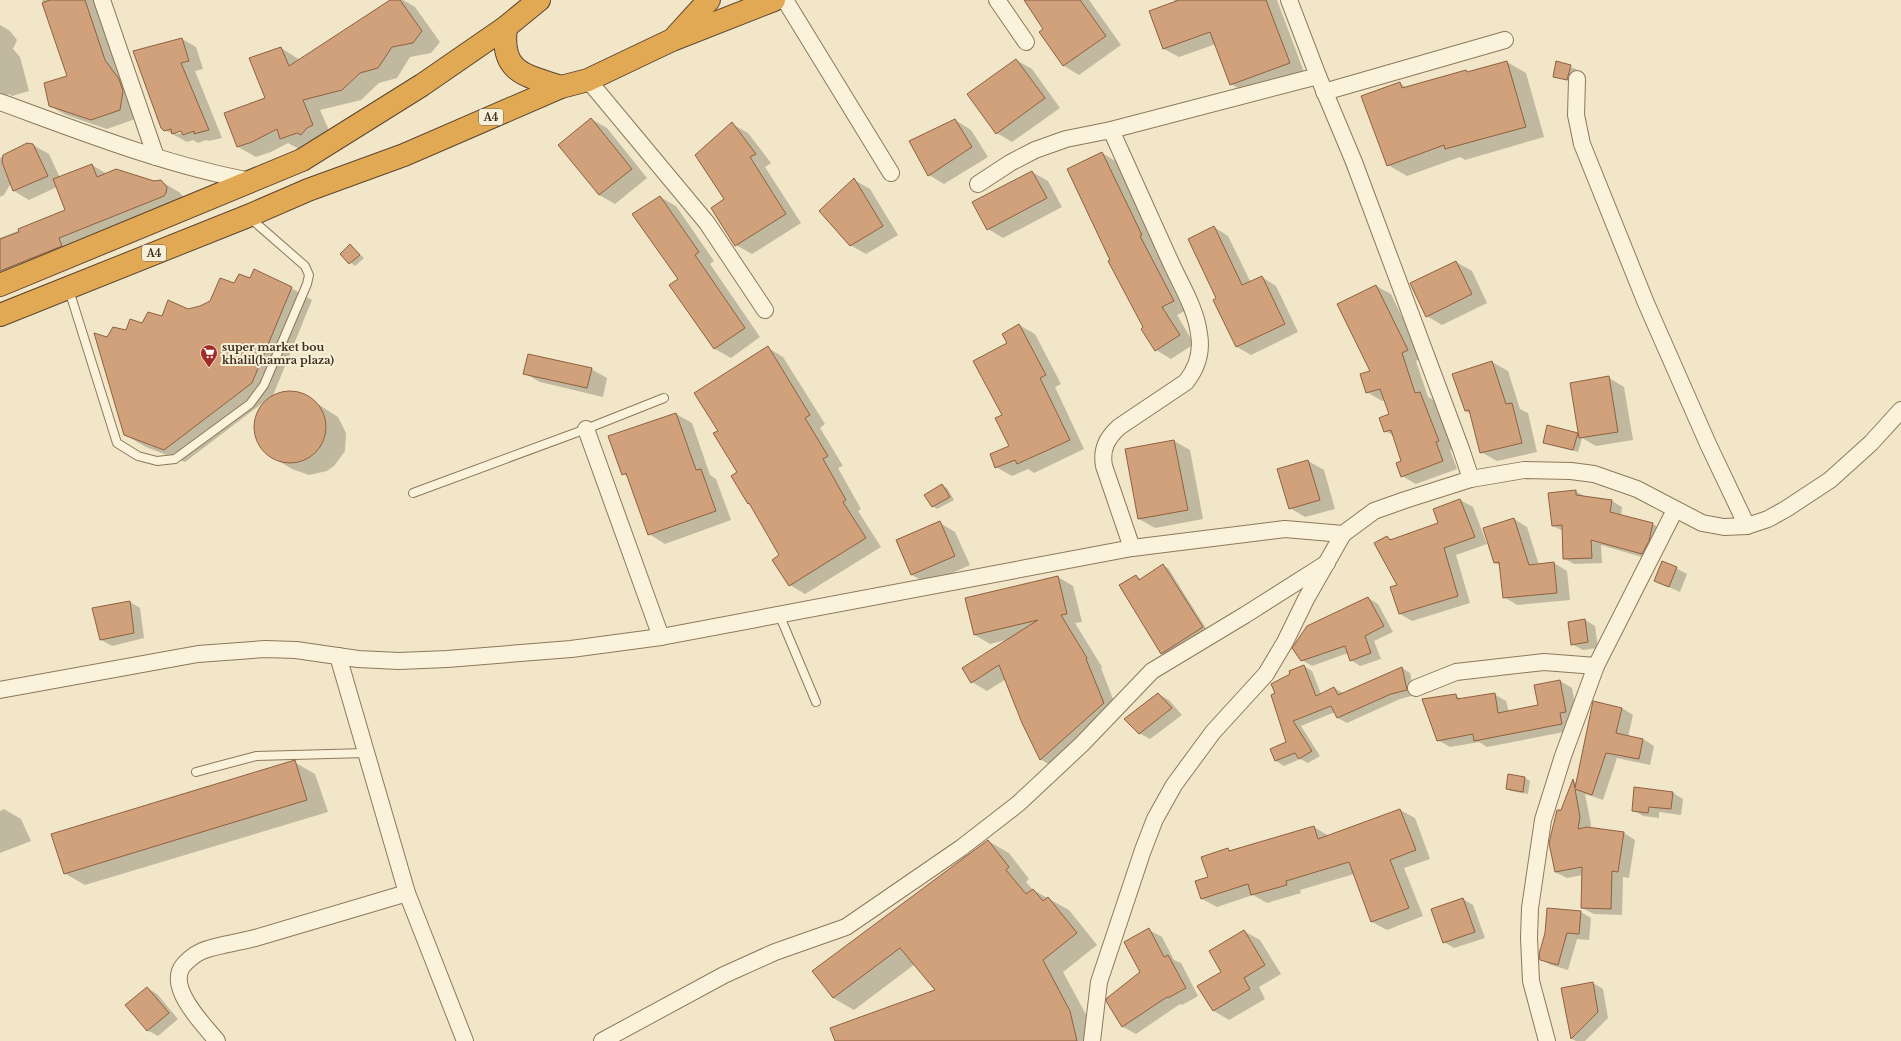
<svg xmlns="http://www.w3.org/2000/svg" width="1901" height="1041" font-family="'Libre Baskerville',serif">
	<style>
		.shadow { fill: #0003; fill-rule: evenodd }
		.building { fill: #d0a17b; stroke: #8e6140 }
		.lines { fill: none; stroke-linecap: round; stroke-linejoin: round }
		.lane-casing { stroke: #8e785b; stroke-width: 10 }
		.street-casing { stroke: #8e785b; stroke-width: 18 }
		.highway-casing { stroke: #5c452f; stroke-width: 24 }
		.lane { stroke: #faf2db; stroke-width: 8 }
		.street { stroke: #faf2db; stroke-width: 16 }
		.highway { stroke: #e2a955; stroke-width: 22 }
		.labels { text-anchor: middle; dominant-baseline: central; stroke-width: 4; stroke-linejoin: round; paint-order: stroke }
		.shield { fill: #f7efd7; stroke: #756956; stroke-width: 1 }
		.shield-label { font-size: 10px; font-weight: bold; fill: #3d2f1f }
		.poi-label { font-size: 11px; font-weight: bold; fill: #3d2f1f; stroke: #f7efd7; text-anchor: start }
	</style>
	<rect width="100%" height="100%" fill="#f1e6c7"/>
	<g class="shadow">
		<polygon points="42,0 97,0 135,119 107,129 66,115 50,106 69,77"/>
		<polygon points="392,0 403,0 415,7 440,42 431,53 410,57 397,78 379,83 361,100 320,110 331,135 299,149 288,143 271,152 256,157 238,147 266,99 281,48 300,60"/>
		<polygon points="1025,0 1089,0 1121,45 1079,75 1064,66 1041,32 1045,30"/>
		<polygon points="1174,0 1277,0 1304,72 1246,93 1231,84 1216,44 1179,57 1164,49 1151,11 1175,3"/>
		<polygon points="0,25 10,31 17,40 13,49 20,57 29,91 12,96 9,94 2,96 0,95"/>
		<path d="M182 39 196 47 203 69 195 71 222 138 209 141 206 140 198 143 193 140 187 142 165 130ZM186 129 187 131 177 134 175 132Z"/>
		<polygon points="1016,60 1032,69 1060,108 1012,142 997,133"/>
		<polygon points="1507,62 1526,73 1544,137 1465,160 1460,157 1407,176 1388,165 1400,83 1407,88 1466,71 1469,73"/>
		<polygon points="1557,63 1576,69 1572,82 1554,76"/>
		<polygon points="591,119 607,128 647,178 615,204 599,195"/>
		<polygon points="955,120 971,130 988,157 944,184 929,175"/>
		<polygon points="732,124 748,133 771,163 765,167 801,223 752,254 736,245 726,199"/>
		<polygon points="33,145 49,154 60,178 92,165 107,174 160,181 179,192 185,198 0,281 0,238 67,211 57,187 29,200 14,191 11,183 4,195 0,197 0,158 12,151"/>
		<polygon points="1102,153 1117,162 1188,309 1177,315 1194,344 1171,359 1156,350 1112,260"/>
		<polygon points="1032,172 1048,181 1062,207 1003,238 988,229"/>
		<polygon points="854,180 870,189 898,235 866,254 850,245"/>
		<polygon points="660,197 676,206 714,261 710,264 760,337 731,358 715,349 671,285 679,279"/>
		<polygon points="1214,227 1228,236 1251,283 1262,277 1276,286 1298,332 1251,355 1237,347 1218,298"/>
		<polygon points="351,246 364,258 355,266 341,254"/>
		<polygon points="1456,262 1472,271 1487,303 1442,325 1427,316"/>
		<polygon points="250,280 291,288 312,300 272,398 293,393 310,399 338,417 346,433 345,451 334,466 327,471 309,475 292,469 270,456 263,450 258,442 255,424 257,416 264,402 185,462 146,447 125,435 108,338 143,324 200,307 210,302 235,285"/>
		<polygon points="1376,286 1391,294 1422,358 1416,361 1428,397 1435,401 1453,449 1450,450 1457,469 1416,484 1402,476 1402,462 1394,436 1385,431 1391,415 1385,400 1382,401 1367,392 1371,372"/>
		<polygon points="1019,325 1035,334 1061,384 1055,387 1084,449 1034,473 1028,469 1012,476 996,467 1010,447 1003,415 1008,343"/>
		<polygon points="768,348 783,357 825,424 820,428 843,466 838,468 861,509 858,511 881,547 805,594 790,585 780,556 751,505 748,504 739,473 719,431"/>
		<polygon points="1492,362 1508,371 1520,409 1528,413 1537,452 1497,461 1481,452 1471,414 1465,411"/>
		<polygon points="591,369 607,378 603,397 540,382 524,373"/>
		<polygon points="1609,378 1624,387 1633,440 1596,446 1582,438 1578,452 1544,442 1577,434 1580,435"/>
		<polygon points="676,414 692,423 710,475 716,479 731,520 665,544 649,534 628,477 623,474"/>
		<polygon points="1174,441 1190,450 1203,519 1155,528 1139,519"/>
		<polygon points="1308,461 1324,470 1335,509 1305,517 1290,508"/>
		<polygon points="942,485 947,488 954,500 937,509 932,506"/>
		<polygon points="1575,491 1586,497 1612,501 1622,507 1621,516 1653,524 1663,530 1652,560 1601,545 1602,563 1574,564 1564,558 1563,531 1553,526"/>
		<polygon points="1460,500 1473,507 1487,544 1456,555 1470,603 1412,621 1400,614 1399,586 1387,537 1393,540 1440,524"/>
		<polygon points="1514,519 1527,527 1539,565 1554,563 1567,571 1570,600 1517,605 1504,597 1501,566 1495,563"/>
		<polygon points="940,523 955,532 970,565 928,584 912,575"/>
		<polygon points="1163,566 1168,568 1207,630 1167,656 1162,653 1136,576 1141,579"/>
		<polygon points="1676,568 1687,574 1680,592 1655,581"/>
		<polygon points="1058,577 1073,586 1082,622 1075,623 1102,667 1101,668 1118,712 1055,768 1040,759 1006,679 987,691 972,682 1010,639 990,644 975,635 967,599"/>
		<polygon points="1368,598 1378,604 1393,632 1374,641 1381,659 1360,666 1351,660 1348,653 1312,666 1302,660"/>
		<polygon points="130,602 140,608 144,638 112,646 101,640 94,609"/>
		<polygon points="1585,620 1595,626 1598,648 1583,650 1572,644"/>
		<polygon points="1304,666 1312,671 1321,694 1334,688 1343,693 1402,668 1410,673 1415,695 1400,699 1347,723 1338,718 1335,712 1301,726 1320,756 1308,763 1300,759 1284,766 1276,761 1287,742 1277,693"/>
		<polygon points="1560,681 1572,688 1578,719 1574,730 1487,747 1479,742 1450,747 1438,740 1456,696 1462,699 1494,694 1506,701 1509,712 1539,706"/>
		<polygon points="1158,694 1169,700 1182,715 1150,739 1139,733"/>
		<polygon points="1622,708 1633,715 1628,737 1643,739 1654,746 1650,765 1617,758 1603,800 1585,794 1591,824 1590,829 1624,833 1635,840 1629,878 1623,877 1622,915 1594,914 1582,908 1583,875 1567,878 1555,872 1562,812 1573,781 1577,783"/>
		<polygon points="294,762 315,774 328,812 85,885 64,873"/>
		<polygon points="1509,775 1525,778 1530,781 1528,794 1511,791 1507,789"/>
		<polygon points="1635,788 1673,793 1683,799 1681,815 1659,812 1659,818 1643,816 1633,810"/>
		<polygon points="4,809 21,819 31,841 0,853 0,811"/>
		<polygon points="1400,810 1415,818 1430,859 1404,868 1423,916 1387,930 1372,922 1354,874 1300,890 1301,893 1267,903 1253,895 1217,907 1202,899 1196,882 1209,878 1228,850 1231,851 1314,827 1329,836"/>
		<polygon points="988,841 1009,853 1029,879 1026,882 1033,890 1069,910 1097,945 1063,972 1090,1022 1094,1041 836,1041 936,991 915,964 854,1010 833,998"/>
		<polygon points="1463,899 1473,905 1485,938 1454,948 1444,942"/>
		<polygon points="1581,912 1591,918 1589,940 1577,939 1568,970 1551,965 1540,959"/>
		<polygon points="1149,930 1162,937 1174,960 1181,963 1198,996 1182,1005 1180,1004 1136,1034 1123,1027 1107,1000 1141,972"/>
		<polygon points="1244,931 1260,940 1281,974 1259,987 1265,999 1229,1020 1214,1011 1199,986 1223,972"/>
		<polygon points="1593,983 1603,989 1608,1018 1585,1041 1576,1041 1572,1039 1562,988"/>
		<polygon points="147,988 157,994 178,1019 158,1036 147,1030"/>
	</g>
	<g class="building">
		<polygon points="50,0 85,0 105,60 119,79 123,91 120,110 91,120 49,106 44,83 67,76 42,3"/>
		<polygon points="390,0 400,0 422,31 413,43 392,47 378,68 360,73 342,90 303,100 313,125 307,128 301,135 297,133 280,139 277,129 252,142 237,147 224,113 265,98 249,58 281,47 289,66"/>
		<polygon points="1024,0 1080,0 1106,36 1063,66 1039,32 1043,29"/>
		<polygon points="1179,0 1266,0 1290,63 1230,85 1210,32 1163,49 1149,11"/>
		<polygon points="182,38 189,61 181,63 209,130 194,134 194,131 183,135 181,131 172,134 171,129 164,131 161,128 133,51"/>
		<polygon points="1016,59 1045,98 996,134 967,94"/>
		<polygon points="1507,61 1526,127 1445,149 1444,145 1387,166 1361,96 1400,82 1402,88 1466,70 1467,72"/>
		<polygon points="1556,61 1571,65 1567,80 1553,77"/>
		<polygon points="591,118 632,169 599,195 558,145"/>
		<polygon points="955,119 972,147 928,176 909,141"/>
		<polygon points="732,122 756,154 750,157 786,214 735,246 711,208 724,199 695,155"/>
		<polygon points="27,143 33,144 48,176 13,191 2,162 3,155"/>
		<polygon points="1102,152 1142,235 1140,236 1174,301 1162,307 1180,335 1155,351 1141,329 1143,327 1108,261 1110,260 1067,169"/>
		<polygon points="92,164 97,177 116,169 154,181 161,180 167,187 166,193 164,196 59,238 62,246 0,271 0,239 19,232 18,229 65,210 53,179"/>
		<polygon points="1032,171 1047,198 987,230 972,202"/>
		<polygon points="854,178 883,226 850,246 819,211"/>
		<polygon points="660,196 699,252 695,255 745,328 714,349 669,285 678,279 632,214"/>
		<polygon points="1214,226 1242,285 1262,276 1285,324 1236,347 1213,300 1216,298 1188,239"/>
		<polygon points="350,244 360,255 349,264 340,254"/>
		<polygon points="1456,261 1472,294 1426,317 1410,283"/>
		<polygon points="254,269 292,287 252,383 164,450 124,435 94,333 107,337 113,327 126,330 130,319 142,323 148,312 162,316 168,300 188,309 200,306 210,301 220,278 234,283 239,274 250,278"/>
		<polygon points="1376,285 1408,350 1402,353 1415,393 1420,392 1439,441 1436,442 1443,461 1401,477 1396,463 1401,461 1391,430 1384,432 1379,418 1389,414 1380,389 1366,393 1360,374 1370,371 1337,304"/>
		<polygon points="1019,324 1046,375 1040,378 1070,440 1017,464 1015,460 995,468 990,454 1009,446 995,418 1002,415 973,361 1007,343 1002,334"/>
		<polygon points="768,346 810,415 805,418 828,456 823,459 846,500 843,502 866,538 789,586 772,560 779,555 749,503 748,504 731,476 737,472 713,433 718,431 694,393"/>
		<polygon points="528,354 592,368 587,388 523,374"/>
		<polygon points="1492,361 1506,404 1512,403 1522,443 1480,453 1469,410 1465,411 1452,374"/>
		<polygon points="1609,376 1618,432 1579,438 1570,383"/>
		<circle cx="290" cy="427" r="36"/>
		<polygon points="676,413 696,470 701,469 716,511 648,535 626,473 622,475 608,436"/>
		<polygon points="1547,425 1578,433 1573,450 1543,443"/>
		<polygon points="1174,440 1188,510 1138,519 1125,449"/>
		<polygon points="1308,460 1320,500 1289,509 1277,469"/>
		<polygon points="942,484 950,497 932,507 924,495"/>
		<polygon points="1576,490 1576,495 1612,500 1610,512 1653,523 1649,541 1642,554 1591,540 1592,558 1563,559 1562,525 1552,526 1548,493"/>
		<polygon points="1460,499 1475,537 1444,548 1458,596 1399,614 1390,587 1397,585 1374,543 1387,536 1390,540 1438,523 1433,509"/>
		<polygon points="1514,518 1529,565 1554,562 1557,593 1503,598 1499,562 1494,563 1483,528"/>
		<polygon points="940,521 955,556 911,575 896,540"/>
		<polygon points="1662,561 1677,567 1669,587 1654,581"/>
		<polygon points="1163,564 1203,627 1161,654 1119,585 1136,575 1139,580"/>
		<polygon points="1058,576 1067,614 1061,615 1087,658 1086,659 1104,703 1040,760 1022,723 999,665 971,683 962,668 1038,620 974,635 965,598"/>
		<polygon points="1368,597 1384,626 1365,636 1371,653 1350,661 1345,646 1301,661 1292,648 1307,626"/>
		<polygon points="130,601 134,633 100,640 92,608"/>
		<polygon points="1585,619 1588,642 1571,645 1568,622"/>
		<polygon points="1304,665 1316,696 1334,687 1338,695 1402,667 1407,690 1391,694 1337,718 1331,706 1293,721 1312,751 1299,759 1295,753 1275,761 1270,749 1286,742 1271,695 1275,693 1271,684 1290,674 1289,671"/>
		<polygon points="1560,680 1566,712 1560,713 1562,724 1474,741 1473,734 1437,741 1422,699 1456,694 1457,699 1495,693 1498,713 1538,705 1534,685"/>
		<polygon points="1158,693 1172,708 1139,734 1124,719"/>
		<polygon points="1593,701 1622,708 1616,733 1643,739 1639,759 1606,753 1592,795 1575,789 1580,817 1578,829 1587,827 1624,832 1618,872 1612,871 1611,909 1581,908 1582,867 1555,872 1549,843 1557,810 1561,810 1573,779 1575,788"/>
		<polygon points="295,760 307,800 64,874 51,834"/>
		<polygon points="1508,774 1525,777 1523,792 1506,789"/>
		<polygon points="1634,787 1673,792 1671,809 1649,807 1648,813 1632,811"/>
		<polygon points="1400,809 1416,850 1390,860 1409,908 1371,922 1349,862 1286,881 1287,885 1251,895 1248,884 1201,899 1195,881 1208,877 1201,857 1228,848 1229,851 1314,826 1318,839"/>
		<polygon points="988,840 1009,867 1006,870 1026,894 1033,889 1043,901 1048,897 1077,933 1043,960 1070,1011 1077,1041 835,1041 830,1028 935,990 900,948 833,998 812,971"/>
		<polygon points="1463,898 1475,932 1443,943 1431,909"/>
		<polygon points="1547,908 1581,911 1579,934 1567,933 1558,965 1540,960 1539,954 1545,933"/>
		<polygon points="1149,928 1164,957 1168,955 1186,988 1168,998 1167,997 1122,1027 1106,1001 1107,998 1140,972 1124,942"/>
		<polygon points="1244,930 1265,965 1244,978 1250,989 1213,1011 1197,986 1221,972 1209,951"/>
		<polygon points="1593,982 1598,1012 1571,1039 1561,988"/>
		<polygon points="147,987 169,1013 147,1031 125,1005"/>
	</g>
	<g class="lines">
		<g class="lane-casing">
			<g id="lane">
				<polyline points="69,290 117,443 138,456 157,461 175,459 250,404 264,385 307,284 309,275 305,266 250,218"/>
				<polyline points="413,493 586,429 664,398"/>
				<polyline points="779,614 816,702"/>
				<polyline points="196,772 256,756 366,753"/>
			</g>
		</g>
		<g class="street-casing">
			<g id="street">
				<polyline points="102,0 156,157"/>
				<polyline points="785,0 891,173"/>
				<polyline points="997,0 1026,42"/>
				<polyline points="1289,0 1318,76 1354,162 1461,449 1471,479"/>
				<polyline points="1577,79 1576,115 1582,144 1646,303 1708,444 1747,526"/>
				<polyline points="588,80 707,223 765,310"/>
				<polyline points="1324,92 1505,40"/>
				<path d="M0 102C82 132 165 165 251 181"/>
				<path d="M1111 130C1131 174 1151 219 1171 263 1181 285 1196 309 1199 334 1202 351 1197 368 1186 382L1119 427C1107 438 1101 449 1104 466L1132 548"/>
				<polyline points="978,184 1010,163 1035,150 1066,139 1111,130 1318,76"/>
				<polyline points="586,429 661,637"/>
				<polyline points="338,656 407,893 465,1041"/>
				<polyline points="1416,688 1456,672 1544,662 1596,666"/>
				<polyline points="0,690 198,654 265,649 296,650 358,659 399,661 447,659 571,649 661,637 1132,548 1285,529 1343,534 1374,511 1405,500 1471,479 1524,470 1571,471 1594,474 1637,489 1702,523 1724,527 1747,526 1768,519 1786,509 1830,480 1871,443 1901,410"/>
				<path d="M217 1041C204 1025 172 993 180 971 183 963 195 954 202 951 219 944 238 943 255 938 306 923 357 908 407 893"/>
				<polyline points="602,1041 724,975 775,952 846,927 961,848 1019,803 1082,744 1152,671 1245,615 1327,563"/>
				<polyline points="1092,1041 1099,982 1143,850 1155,819 1174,785 1213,732 1266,674 1285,642 1306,599 1343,534"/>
				<polyline points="1547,1041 1531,981 1529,938 1530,908 1543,820 1563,756 1596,666 1675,510"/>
			</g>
		</g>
		<g class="highway-casing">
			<g id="highway">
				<path d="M506 27C500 73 525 75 561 87"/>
				<polyline points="676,36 709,0"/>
				<polyline points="0,285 302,160 422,85 506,27 539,0"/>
				<polyline points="0,315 248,216 308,190 404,155 561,87 588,80 672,40 774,0"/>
			</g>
		</g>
		<use href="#lane" class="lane"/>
		<use href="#street" class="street"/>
		<use href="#highway" class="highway"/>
	</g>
	<defs>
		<g id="supermarket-pin" transform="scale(0.9)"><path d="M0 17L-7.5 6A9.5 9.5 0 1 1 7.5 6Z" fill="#a02b28" stroke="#f7efd7"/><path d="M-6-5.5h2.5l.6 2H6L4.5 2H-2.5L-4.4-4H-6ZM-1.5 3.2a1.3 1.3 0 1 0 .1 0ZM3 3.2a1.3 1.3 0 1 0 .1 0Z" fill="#fff"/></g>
	</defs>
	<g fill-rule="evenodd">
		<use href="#supermarket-pin" x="209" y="353"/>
	</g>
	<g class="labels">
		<g class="shield">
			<rect x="479" y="109" width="24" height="16" rx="3"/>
			<rect x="142" y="245" width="24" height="16" rx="3"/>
		</g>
		<g class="shield-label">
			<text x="491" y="117">A4</text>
			<text x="154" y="253">A4</text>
		</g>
		<g class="poi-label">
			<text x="222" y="347">super market bou<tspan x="222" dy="13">khalil(hamra plaza)</tspan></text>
		</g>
	</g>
</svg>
